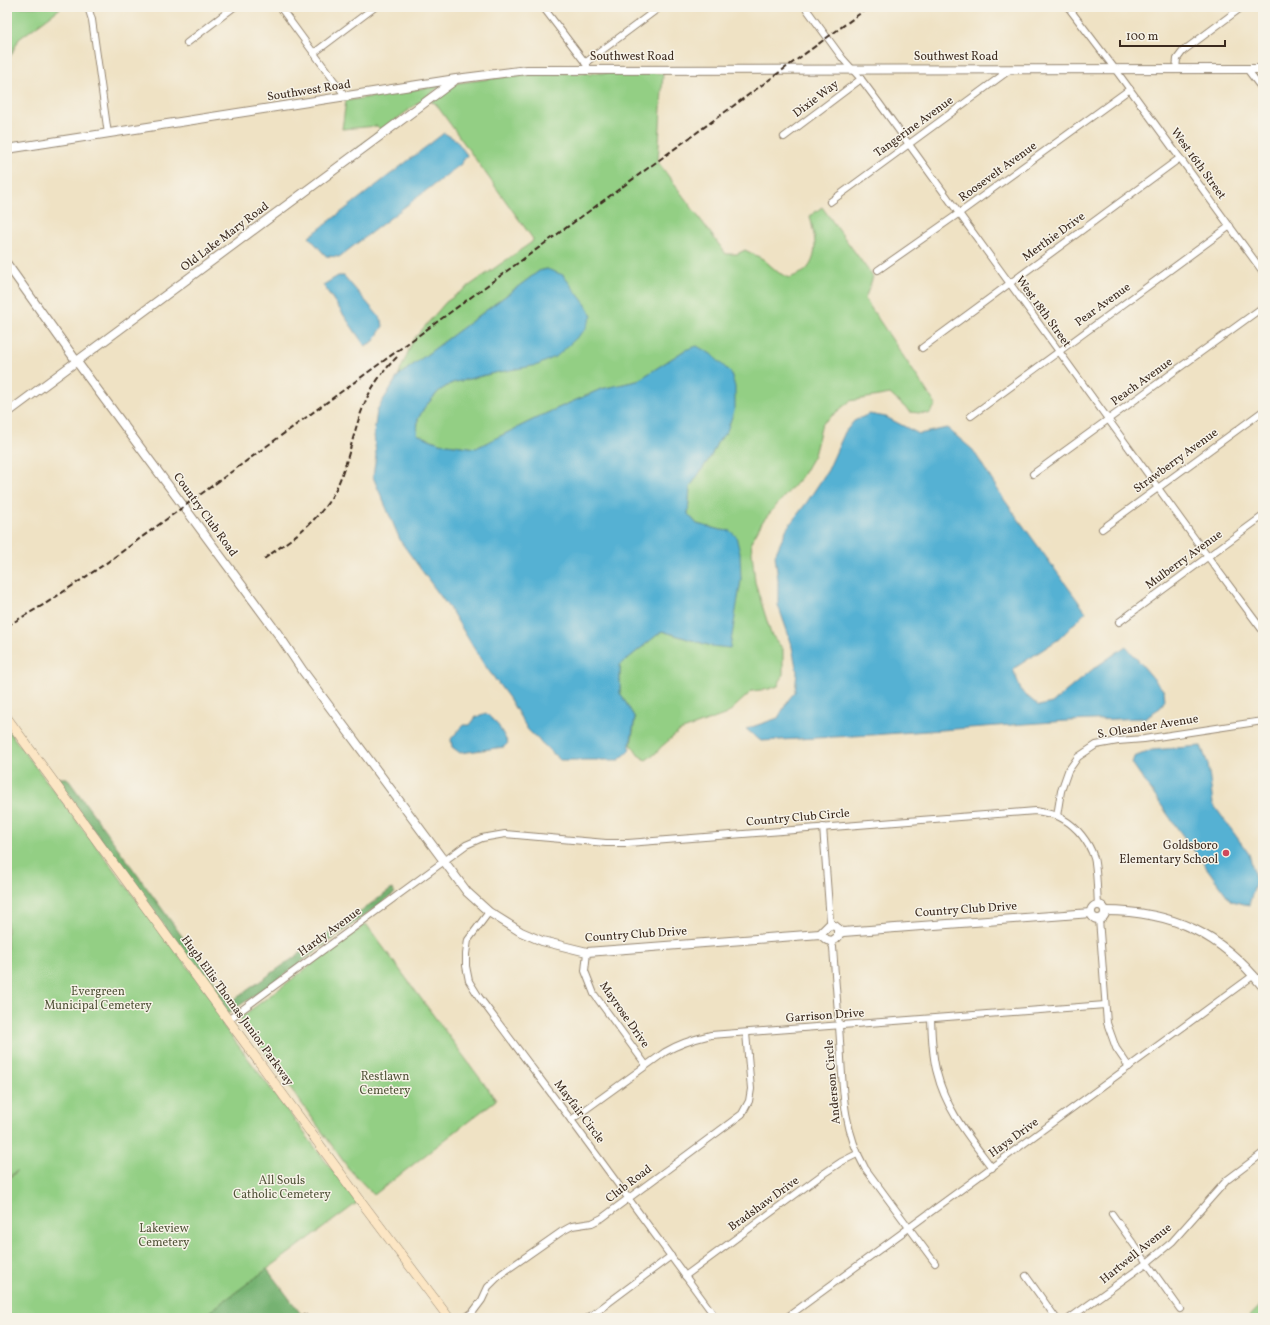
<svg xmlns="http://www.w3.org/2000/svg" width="1270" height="1325" font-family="Vollkorn,serif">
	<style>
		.green { fill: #93cf84; stroke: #677c51 }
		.forest { fill: #76b272; stroke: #586e48 }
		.water { fill: #55b1d3; stroke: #486e78 }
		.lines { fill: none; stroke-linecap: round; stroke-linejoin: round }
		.minor-casing { stroke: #958671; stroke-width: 8 }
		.tertiary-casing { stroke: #958671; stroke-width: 10 }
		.secondary-casing { stroke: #958671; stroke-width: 10 }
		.minor { stroke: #fff; stroke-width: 6 }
		.tertiary { stroke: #fff; stroke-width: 8 }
		.secondary { stroke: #fce6c4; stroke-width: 9 }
		.rail { stroke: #3b2a1e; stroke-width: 2; stroke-dasharray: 6 3; stroke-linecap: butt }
		.poi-dot { fill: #d1495b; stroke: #f7f3e8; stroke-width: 1.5 }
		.labels { text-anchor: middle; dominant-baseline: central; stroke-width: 3; stroke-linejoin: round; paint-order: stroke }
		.street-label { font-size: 12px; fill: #3b2a1e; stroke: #f7f3e8 }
		.poi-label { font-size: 12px; fill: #3b2a1e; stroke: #f7f3e8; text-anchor: end }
		.park-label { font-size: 12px; fill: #515338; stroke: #f7f3e8 }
	</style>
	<rect width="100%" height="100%" fill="#f7f3e8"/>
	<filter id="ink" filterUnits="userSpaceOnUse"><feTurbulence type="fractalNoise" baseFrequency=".025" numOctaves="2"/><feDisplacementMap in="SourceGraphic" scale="8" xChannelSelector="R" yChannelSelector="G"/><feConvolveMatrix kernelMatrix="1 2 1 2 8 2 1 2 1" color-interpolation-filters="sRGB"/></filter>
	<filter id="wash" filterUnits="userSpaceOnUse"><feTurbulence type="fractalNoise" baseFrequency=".012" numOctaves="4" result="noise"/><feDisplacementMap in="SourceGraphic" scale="16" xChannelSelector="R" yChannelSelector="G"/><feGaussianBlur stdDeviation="0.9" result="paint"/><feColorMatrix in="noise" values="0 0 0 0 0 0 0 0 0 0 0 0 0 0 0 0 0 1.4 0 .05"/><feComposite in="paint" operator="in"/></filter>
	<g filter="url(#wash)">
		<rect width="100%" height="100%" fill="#efe2c4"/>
		<g class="green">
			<polygon points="7,7 62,7 19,39 7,63"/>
			<path d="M588 73 590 75 592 73H663L658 162 726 254H737L745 250 763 259 779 273 790 278C795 275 804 273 807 269 820 253 814 234 810 216L822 207 873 277 865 299 936 405 929 414 910 412 890 394 850 401 822 424 814 455 802 476 763 521 751 542 755 582 771 634 783 649V674L778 686 769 689 752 691 727 714 680 731 661 747 656 753 646 760 638 755 631 744 635 718 620 693V665L662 631 711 646 735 610 741 580 730 531 720 530 697 524 688 514 690 487 711 456 717 443 727 431 685 350 637 381 601 389 547 413 476 448 439 443 417 434 418 419 424 408 439 391 452 383 494 373 547 269 539 271 398 376 413 340 446 302 532 242 533 239 435 103 431 102 457 83 527 74Z"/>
			<polygon points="442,85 337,164 378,132 380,129 377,126 342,129 346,101"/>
			<polygon points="7,729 228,1020 222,1024 357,1203 201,1318 7,1318 7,1180 17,1171 7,1178"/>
			<polygon points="366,924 496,1100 374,1195 349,1169 240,1018"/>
			<polygon points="1263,1298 1263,1318 1247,1318 1260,1305"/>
		</g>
		<g class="forest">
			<polygon points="56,778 67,778 229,1001 232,1001 392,889 395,893 266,988 228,1013"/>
			<polygon points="267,1269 301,1314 298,1317 299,1318 201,1318"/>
		</g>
		<g class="water">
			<polygon points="444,133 456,140 467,155 461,164 339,257 326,256 309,237"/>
			<polygon points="547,269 563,275 586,305 592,316 585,330 557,356 538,365 494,373 452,383 439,391 424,408 418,419 417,434 439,443 476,448 547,413 601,389 637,381 685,350 697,346 711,354 731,373 735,387 735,408 727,431 717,443 711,456 690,487 688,514 697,524 720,530 730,531 736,536 740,553 741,580 730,648 711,646 662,631 620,665 620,693 635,718 629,751 619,760 560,760 528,730 509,698 483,663 452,612 401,542 373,477 376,455 374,434 377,410 398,376 539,271"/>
			<polygon points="338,276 344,276 382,320 383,326 374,341 365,346 323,285"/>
			<polygon points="869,414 886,417 919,434 947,428 973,450 1003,498 1086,612 1059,639 1013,669 1022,692 1039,706 1052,703 1093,669 1126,646 1164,691 1165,700 1160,708 1144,718 1067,721 871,735 761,741 746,729 778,718 789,699 795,692 797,672 791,642 778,605 778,580 775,555 787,528 807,502 828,470 845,432 854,421"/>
			<polygon points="486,713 498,725 508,743 504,747 460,753 452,747 451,739 463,725 470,725 476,717"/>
			<polygon points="1201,746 1208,764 1213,804 1249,854 1256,881 1249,905 1231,901 1175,825 1132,763 1134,757 1152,750"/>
		</g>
	</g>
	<g filter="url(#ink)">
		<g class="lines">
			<g class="minor-casing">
				<g id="minor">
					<polyline points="88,7 92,20 108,134"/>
					<polyline points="280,7 346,97"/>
					<polyline points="543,7 587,65"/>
					<polyline points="805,7 843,59 861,79 879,103 1208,557 1263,631"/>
					<polyline points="1068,7 1115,69 1263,272"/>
					<polyline points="187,43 234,7"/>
					<polyline points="314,53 375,7"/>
					<polyline points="585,63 660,7"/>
					<polyline points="1176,69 1177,59 1183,51 1242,7"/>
					<polyline points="1247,69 1263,90"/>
					<polyline points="784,137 861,79"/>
					<polyline points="830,202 1011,69"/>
					<polyline points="878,270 958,214 1130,89"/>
					<polyline points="922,348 1180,158"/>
					<polyline points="971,416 1230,226"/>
					<polyline points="1033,474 1263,307"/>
					<polyline points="1102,529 1263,411"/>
					<polyline points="1119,622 1263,516"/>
					<polyline points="1057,816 1061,791 1068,771 1078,757 1096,745 1118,741 1144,739 1263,721"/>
					<polyline points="823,827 830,921 833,925"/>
					<polyline points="489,912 468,940 466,954 466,966 469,981 479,997 571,1120 716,1318"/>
					<polyline points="1099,919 1107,1023 1116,1048 1129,1067"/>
					<path d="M830 941 833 947C835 978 838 1009 840 1041 843 1087 842 1127 865 1168L935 1263"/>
					<polyline points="587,952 585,971 594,994 646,1065"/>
					<path d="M931 1019C932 1037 932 1056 937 1073 946 1110 970 1138 992 1168"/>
					<path d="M228 1020 466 845 482 838 505 834 606 843H628L1036 811C1046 813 1055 814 1063 819 1077 827 1089 842 1094 858 1097 869 1097 892 1098 905"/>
					<path d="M571 1120 665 1052C680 1043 694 1039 711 1035L1105 1005"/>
					<polyline points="1112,1214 1180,1309"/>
					<polyline points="685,1276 823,1174 841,1162 857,1154"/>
					<polyline points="1026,1276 1056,1318"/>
					<polyline points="304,1317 305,1318"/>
					<polyline points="465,1318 473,1312 482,1300 488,1287 501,1274 561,1232 572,1226 592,1223 602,1218 742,1114 749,1101 751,1089 746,1033"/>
					<polyline points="588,1318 671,1256"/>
					<polyline points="786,1318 1254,975"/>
					<polyline points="1070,1318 1148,1262 1172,1242 1227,1180 1263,1153"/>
				</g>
			</g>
			<g class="tertiary-casing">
				<g id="tertiary">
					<polyline points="7,149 456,79 527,70 1263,69"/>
					<polyline points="7,264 77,362 278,634 303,671 467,892 489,912 521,932 542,941 587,952 820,934 827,940 832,941 838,937 838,929"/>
					<polyline points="7,413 454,81"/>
					<circle cx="1098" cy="912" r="7"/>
					<path d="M1105 911C1173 911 1221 934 1263 987"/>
					<polyline points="820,934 829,925 835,926 841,931"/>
					<polyline points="839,934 843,932 1091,913"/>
				</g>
			</g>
			<g class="secondary-casing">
				<polyline id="secondary" points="7,718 363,1204 449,1318"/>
			</g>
			<use href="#minor" class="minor"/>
			<use href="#tertiary" class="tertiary"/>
			<use href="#secondary" class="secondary"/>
			<g class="rail">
				<path d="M264 559C288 541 314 525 331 498 349 468 352 430 367 398 374 383 385 369 397 357"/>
				<polyline points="7,626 45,604 105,564 869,7"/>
			</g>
		</g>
	</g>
	<circle class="poi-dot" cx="1226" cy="853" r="4"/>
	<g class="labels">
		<g class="street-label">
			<text x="632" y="57">Southwest Road</text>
			<text x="956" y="57">Southwest Road</text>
			<text transform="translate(309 91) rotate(-9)">Southwest Road</text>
			<text transform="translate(816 99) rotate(-37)">Dixie Way</text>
			<text transform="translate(914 127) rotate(-36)">Tangerine Avenue</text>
			<text transform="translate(1198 164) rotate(54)">West 16th Street</text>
			<text transform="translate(998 172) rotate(-36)">Roosevelt Avenue</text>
			<text transform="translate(225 237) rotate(-37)">Old Lake Mary Road</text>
			<text transform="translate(1054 237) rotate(-36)">Merthie Drive</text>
			<text transform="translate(1103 305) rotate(-36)">Pear Avenue</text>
			<text transform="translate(1043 312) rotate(54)">West 18th Street</text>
			<text transform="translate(1142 382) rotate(-36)">Peach Avenue</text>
			<text transform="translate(1176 461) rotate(-36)">Strawberry Avenue</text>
			<text transform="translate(205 515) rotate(54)">Country Club Road</text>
			<text transform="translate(1184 560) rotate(-36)">Mulberry Avenue</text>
			<text transform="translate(1148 727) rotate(-9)">S. Oleander Avenue</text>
			<text transform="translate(798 818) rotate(-5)">Country Club Circle</text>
			<text transform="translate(966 910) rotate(-4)">Country Club Drive</text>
			<text transform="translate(330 932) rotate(-36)">Hardy Avenue</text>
			<text transform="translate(636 935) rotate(-4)">Country Club Drive</text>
			<text transform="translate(237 1011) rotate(54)">Hugh Ellis Thomas Junior Parkway</text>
			<text transform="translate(624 1015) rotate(55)">Mayrose Drive</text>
			<text transform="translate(825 1016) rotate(-4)">Garrison Drive</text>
			<text transform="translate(833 1082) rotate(-95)">Anderson Circle</text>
			<text transform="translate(579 1112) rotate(53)">Mayfair Circle</text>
			<text transform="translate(1014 1138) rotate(-36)">Hays Drive</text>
			<text transform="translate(629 1184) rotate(-37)">Club Road</text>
			<text transform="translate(764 1204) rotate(-36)">Bradshaw Drive</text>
			<text transform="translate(1136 1254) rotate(-39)">Hartwell Avenue</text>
		</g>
		<g class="poi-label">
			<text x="1218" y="846">Goldsboro<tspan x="1218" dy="14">Elementary School</tspan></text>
		</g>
		<g class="park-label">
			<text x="98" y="992">Evergreen<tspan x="98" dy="14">Municipal Cemetery</tspan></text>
			<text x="385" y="1077">Restlawn<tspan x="385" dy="14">Cemetery</tspan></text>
			<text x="282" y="1181">All Souls<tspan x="282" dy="14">Catholic Cemetery</tspan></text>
			<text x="164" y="1229">Lakeview<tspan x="164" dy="14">Cemetery</tspan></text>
		</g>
	</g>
	<rect width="1270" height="1325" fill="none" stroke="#f7f3e8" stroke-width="24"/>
	<path d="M1120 40v6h105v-6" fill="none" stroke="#3b2a1e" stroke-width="2"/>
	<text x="1126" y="40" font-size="12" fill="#3b2a1e" stroke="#f7f3e8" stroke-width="3" paint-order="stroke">100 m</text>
</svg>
